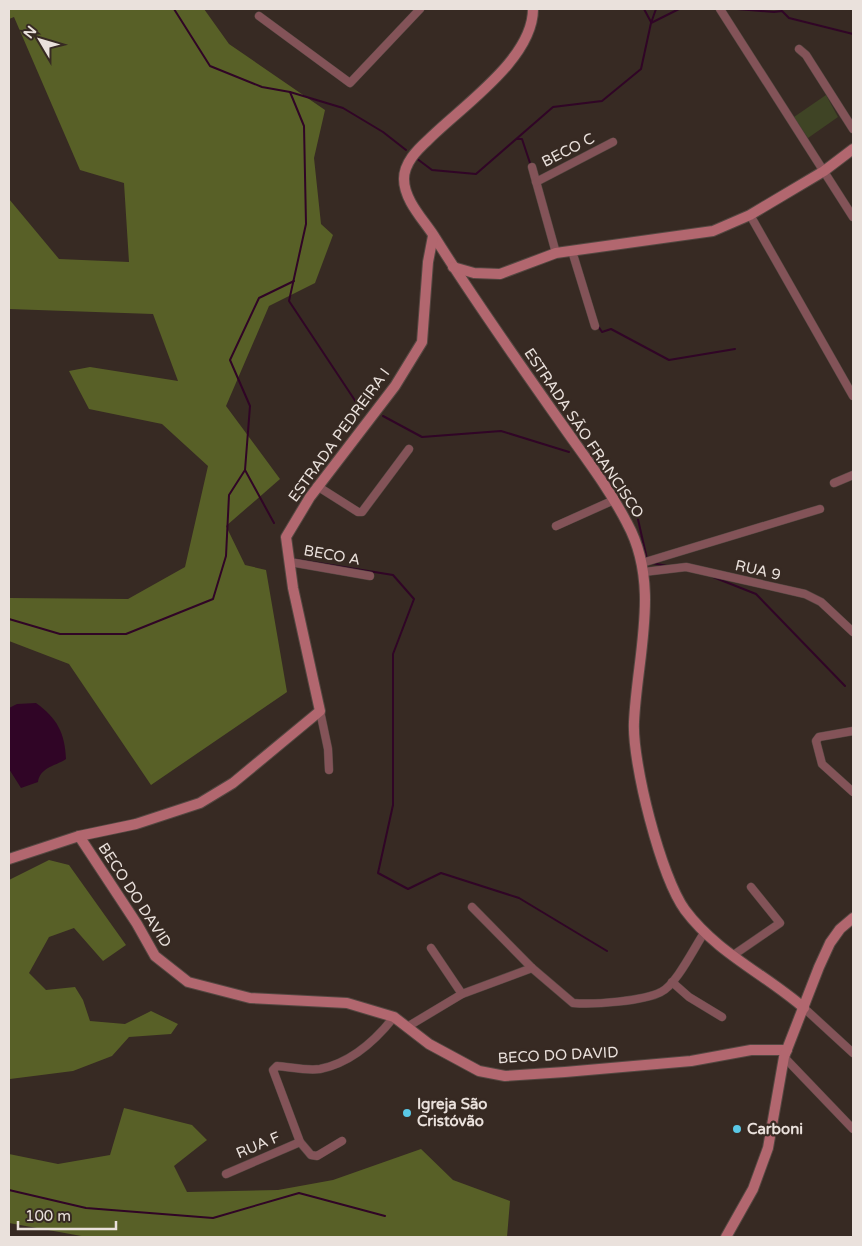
<svg xmlns="http://www.w3.org/2000/svg" width="862" height="1246" font-family="'Varela Round',sans-serif">
	<style>
		.green { fill: #3f4425 }
		.forest { fill: #586027 }
		.water { fill: #300526 }
		.lines { fill: none; stroke-linecap: round; stroke-linejoin: round }
		.stream { stroke: #300526; stroke-width: 2 }
		.street-casing { stroke: #544741; stroke-width: 9 }
		.secondary-casing { stroke: #544741; stroke-width: 12 }
		.street { stroke: #835358; stroke-width: 8 }
		.secondary { stroke: #b2676f; stroke-width: 10 }
		.poi-dot { fill: #5ac8e6; stroke: #372a23; stroke-width: 2 }
		.labels { text-anchor: middle; dominant-baseline: central; stroke-width: 4.5; stroke-linejoin: round; paint-order: stroke }
		.street-label { font-size: 15px; fill: #eae1dc; stroke: #372a23 }
		.poi-label { font-size: 15px; font-weight: bold; fill: #eae1dc; stroke: #372a23; text-anchor: start }
	</style>
	<rect width="100%" height="100%" fill="#372a23"/>
	<polygon class="green" points="826,95 838,117 808,138 794,117"/>
	<g class="forest">
		<polygon points="9,9 204,9 229,44 325,110 314,158 321,224 333,235 315,283 269,306 226,406 280,479 226,526 245,565 266,570 287,692 151,785 69,664 9,641 9,598 128,599 185,567 208,466 162,424 89,409 69,371 90,367 178,381 153,314 9,309 9,199 59,259 129,262 124,183 80,170 14,17 9,19"/>
		<polygon points="49,860 69,865 126,945 103,961 74,928 49,937 29,973 46,990 75,987 83,1000 90,1021 125,1024 151,1011 178,1024 171,1034 129,1037 112,1056 73,1071 10,1079 9,1083 9,880"/>
		<polygon points="124,1108 192,1125 207,1140 174,1166 187,1192 278,1190 333,1180 421,1149 453,1180 510,1201 507,1237 87,1237 9,1223 9,1154 58,1164 110,1155"/>
	</g>
	<path class="water" d="M36 703C57 718 65 733 66 759 56 766 40 767 38 782L21 788 9 769V708L17 704Z"/>
	<g class="lines">
		<g class="stream">
			<polyline points="174,9 210,66 262,87 290,92 343,108 383,132 406,150"/>
			<polyline points="644,9 651,22"/>
			<polyline points="737,9 774,12 782,11 789,18 853,34"/>
			<polyline points="651,23 656,9"/>
			<polyline points="290,92 304,126 306,224 289,301 356,402 365,407"/>
			<polyline points="517,139 522,139 531,166"/>
			<polyline points="416,158 432,170 476,174 553,107 602,101 641,69 651,23 679,9"/>
			<polyline points="598,326 602,332 611,329 669,360 735,349"/>
			<polyline points="383,416 422,437 501,431 569,452"/>
			<polyline points="599,469 637,515 647,559"/>
			<polyline points="274,523 245,470 250,406 230,360 259,298 294,281"/>
			<polyline points="294,559 393,575 414,599 393,654 393,805 378,873 408,889 441,873 519,898 607,951"/>
			<polyline points="652,563 667,566"/>
			<polyline points="713,577 756,594 845,686"/>
			<polyline points="9,619 60,634 126,634 213,599 226,556 229,495 245,470"/>
			<polyline points="9,1190 86,1208 213,1218 299,1193 385,1216"/>
		</g>
		<g class="street-casing">
			<g id="street">
				<polyline points="720,9 853,217"/>
				<polyline points="259,16 350,83 420,9"/>
				<polyline points="799,49 806,55 853,129"/>
				<polyline points="532,167 556,253"/>
				<polyline points="536,182 613,142"/>
				<polyline points="750,215 853,396"/>
				<polyline points="572,251 595,326"/>
				<polyline points="834,483 853,475"/>
				<polyline points="317,486 358,512 362,512 409,449"/>
				<polyline points="556,526 614,500"/>
				<polyline points="290,562 370,576"/>
				<polyline points="642,563 820,509"/>
				<polyline points="644,572 686,567 805,594 821,602 853,632"/>
				<polyline points="320,711 328,749 329,770"/>
				<polyline points="853,731 819,737 816,741 822,764 853,792"/>
				<path d="M472 907 532 968 573 1003C593 1005 644 1001 661 992 676 985 694 948 704 933"/>
				<polyline points="431,948 462,994"/>
				<polyline points="732,956 780,923 751,887"/>
				<polyline points="672,982 689,997 722,1017"/>
				<polyline points="804,1008 853,1053"/>
				<polyline points="407,1027 462,994 532,968"/>
				<polyline points="784,1057 853,1129"/>
				<path d="M342 1141 317 1156 311 1155 300 1142 273 1070 277 1066C290 1067 307 1071 320 1069 351 1063 375 1041 394 1017"/>
				<polyline points="226,1174 300,1142"/>
			</g>
		</g>
		<g class="secondary-casing">
			<g id="secondary">
				<path d="M533 9C533 59 462 106 428 140 417 150 404 163 404 179 404 200 423 219 434 236 474 300 518 362 561 423 584 456 609 488 627 523 661 585 637 655 634 722 632 763 661 877 685 910 717 953 765 974 804 1008"/>
				<polyline points="453,267 474,273 500,274 556,253 713,231 750,215 824,171 853,149"/>
				<polyline points="79,836 137,924 155,956 188,982 250,998 347,1003 394,1017 429,1044 479,1071 505,1076 565,1072 691,1061 751,1050 787,1050"/>
				<polyline points="9,859 79,836 136,824 200,803 233,783 320,711 293,588 286,537 310,497 395,386 422,342 428,262 433,236"/>
				<polyline points="726,1237 753,1189 768,1148 784,1057 819,967 830,943 840,929 853,918"/>
			</g>
		</g>
		<use href="#street" class="street"/>
		<use href="#secondary" class="secondary"/>
	</g>
	<g class="poi-dot">
		<circle cx="407" cy="1113" r="5"/>
		<circle cx="737" cy="1129" r="5"/>
	</g>
	<g class="labels">
		<g class="street-label">
			<text transform="translate(568 150) rotate(-27)">BECO C</text>
			<text transform="translate(584 433) rotate(56)">ESTRADA SÃO FRANCISCO</text>
			<text transform="translate(339 435) rotate(-54)">ESTRADA PEDREIRA I</text>
			<text transform="translate(332 555) rotate(10)">BECO A</text>
			<text transform="translate(758 570) rotate(13)">RUA 9</text>
			<text transform="translate(135 895) rotate(57)">BECO DO DAVID</text>
			<text transform="translate(558 1055) rotate(-3)">BECO DO DAVID</text>
			<text transform="translate(258 1145) rotate(-23)">RUA F</text>
		</g>
		<g class="poi-label">
			<text x="417" y="1104">Igreja São<tspan x="417" dy="17">Cristóvão</tspan></text>
			<text x="747" y="1129">Carboni</text>
		</g>
	</g>
	<rect width="862" height="1246" fill="none" stroke="#eae1dc" stroke-width="20"/>
	<g transform="translate(40 40) rotate(308)" stroke="#372a23" stroke-width="4" paint-order="stroke">
	<path d="M0-4L9 19L0 12L-9 19Z" fill="#eae1dc"/>
	<text y="-8" font-size="14" font-weight="bold" text-anchor="middle" fill="#eae1dc">N</text>
	</g>
	<path d="M18 1221v8h98v-8" fill="none" stroke="#eae1dc" stroke-width="2.5"/>
	<text x="25" y="1221" font-size="15" fill="#eae1dc" stroke="#372a23" stroke-width="4" paint-order="stroke">100 m</text>
</svg>
